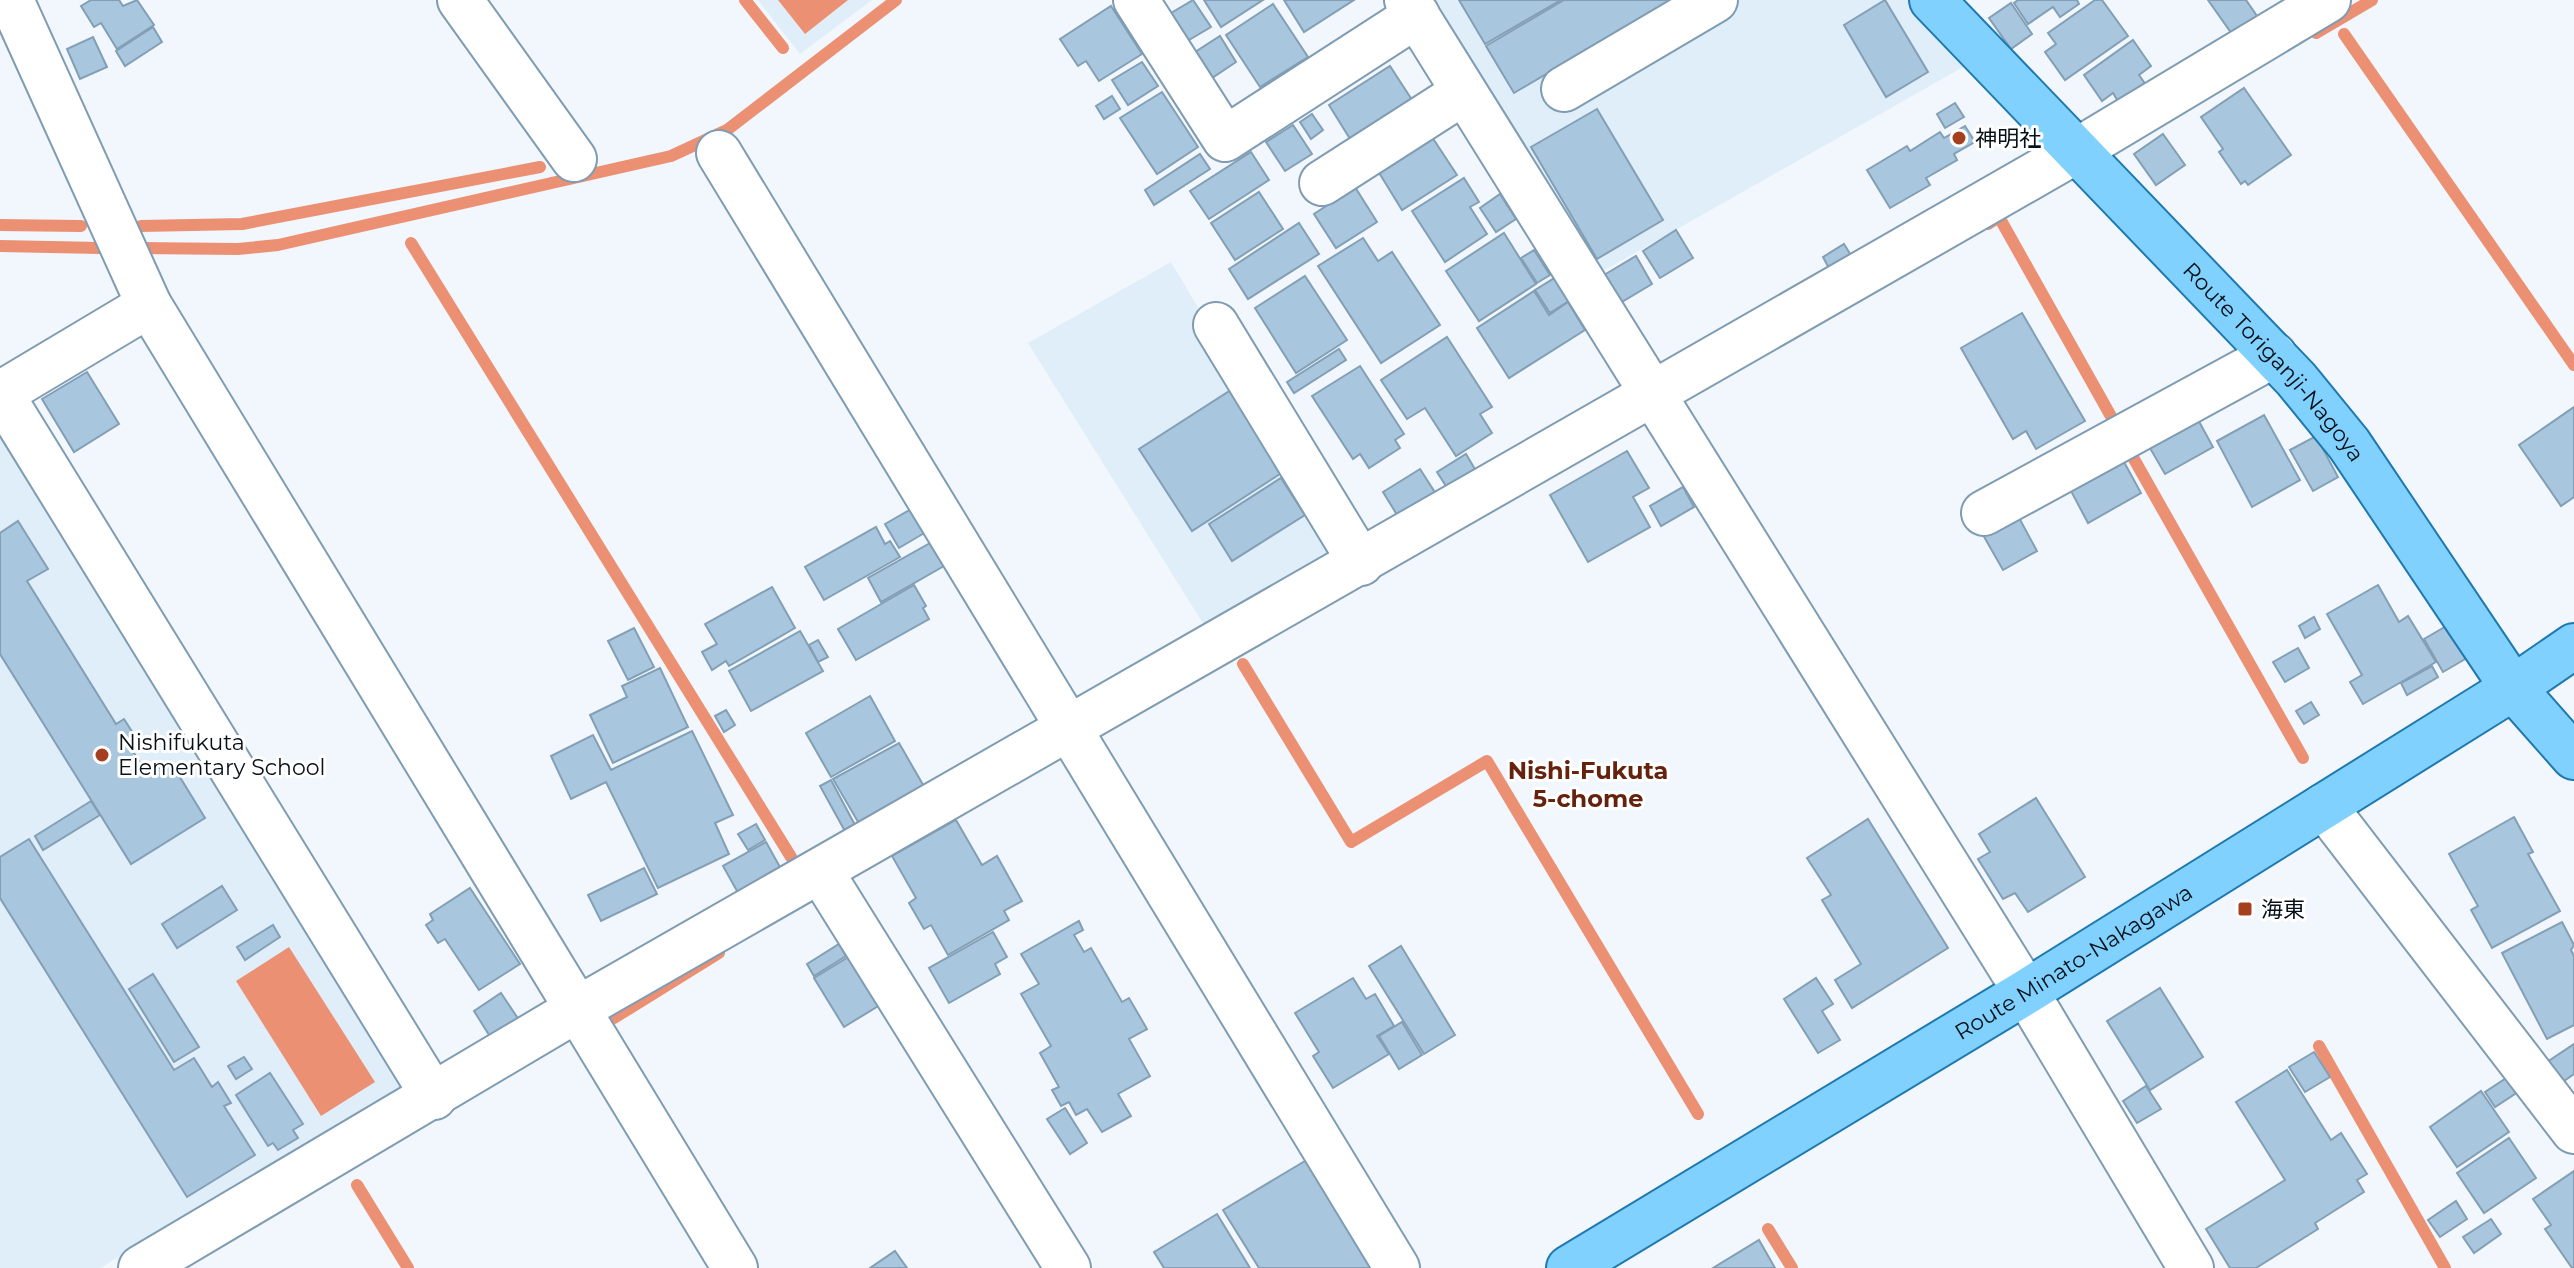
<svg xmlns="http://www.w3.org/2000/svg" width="2574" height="1268" font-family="Montserrat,'Noto Sans JP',sans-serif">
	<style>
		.built { fill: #dfeef9 }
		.water { fill: #ec9074 }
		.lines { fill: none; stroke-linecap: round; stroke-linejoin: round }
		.stream { stroke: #ec9074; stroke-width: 12 }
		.building { fill: #a8c7de; stroke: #829fb5; stroke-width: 2 }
		.minor-casing { stroke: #7f9cb2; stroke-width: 48 }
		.major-casing { stroke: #1f79ae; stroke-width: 48 }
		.minor { stroke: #fff; stroke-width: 44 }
		.major { stroke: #81d1fe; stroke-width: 44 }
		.poi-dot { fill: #a63f1e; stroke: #fff; stroke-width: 3 }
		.labels { text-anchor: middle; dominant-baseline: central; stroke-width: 6; stroke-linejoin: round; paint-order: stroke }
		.poi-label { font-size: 22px; fill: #061018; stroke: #fff; text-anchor: start }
		.street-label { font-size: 22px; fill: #061018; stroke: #fff }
		.neighbourhood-label { font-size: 24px; font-weight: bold; fill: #65230e; stroke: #fff }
	</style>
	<rect width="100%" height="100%" fill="#f1f7fc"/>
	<g class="built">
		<polygon points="758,0 872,0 800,54"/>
		<polygon points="1426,0 1911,0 1972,62 1596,275"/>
		<polygon points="1171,262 1344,554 1209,633 1028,343"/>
		<polygon points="0,423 407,1087 100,1268 0,1268"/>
	</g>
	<g class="water">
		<polygon points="778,0 848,0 805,34"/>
		<polygon points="289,947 375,1082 321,1116 236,981"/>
	</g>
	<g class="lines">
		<g class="stream">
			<polyline points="745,0 783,48"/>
			<polyline points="2316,33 2372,0"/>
			<polyline points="2344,34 2574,365"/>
			<polyline points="1988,224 1999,217 2117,427"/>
			<polyline points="0,225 81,226"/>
			<polyline points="141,226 242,224 540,167"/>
			<polyline points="411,243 791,857"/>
			<polyline points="0,246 100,248"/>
			<polyline points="137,248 238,249 278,245 671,156 727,130 896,0"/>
			<polyline points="2130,452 2303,758"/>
			<polyline points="1243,664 1351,842 1487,761 1698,1114"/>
			<polyline points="614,1018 719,953"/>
			<polyline points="2319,1046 2445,1268"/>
			<polyline points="357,1185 408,1268"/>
			<polyline points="1768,1229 1792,1268"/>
		</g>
	</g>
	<g class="building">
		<polygon points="91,0 119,0 123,6 137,0 154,25 117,49 101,23 94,27 81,6"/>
		<polygon points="1193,0 1211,27 1184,43 1166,16"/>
		<polygon points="1204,0 1263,0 1221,27"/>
		<polygon points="1284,0 1354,0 1304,32"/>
		<polygon points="1459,0 1561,0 1485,44"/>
		<polygon points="1564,0 1672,0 1514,93 1486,46"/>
		<polygon points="1885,0 1928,72 1886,97 1844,25"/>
		<polygon points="2018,0 2077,0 2079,4 2060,17 2053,7 2028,24 2014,3"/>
		<polygon points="2095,0 2102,0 2128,36 2065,80 2045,52 2056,44 2048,33"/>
		<polygon points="2208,0 2246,0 2257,16 2232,34"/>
		<polygon points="2011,3 2032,34 2011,49 1989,18"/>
		<polygon points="1273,4 1308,57 1260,87 1226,35"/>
		<polygon points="1111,6 1142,54 1099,81 1086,61 1078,66 1060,39"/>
		<polygon points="153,27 162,42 125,66 116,51"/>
		<polygon points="1220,36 1236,62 1209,80 1192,54"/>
		<polygon points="93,37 107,67 80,79 67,49"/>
		<polygon points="2133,40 2151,66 2139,75 2146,85 2119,103 2113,93 2102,101 2084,75"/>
		<polygon points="1142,62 1158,86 1128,105 1112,80"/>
		<polygon points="1390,66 1414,103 1352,142 1329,105"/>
		<polygon points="2244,88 2291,155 2248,185 2245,181 2241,184 2219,152 2223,149 2201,117"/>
		<polygon points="1162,92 1198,147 1157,174 1120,118"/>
		<polygon points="1112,96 1120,109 1104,119 1096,106"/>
		<polygon points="1955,103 1964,117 1945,128 1937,114"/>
		<polygon points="1597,109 1663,220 1597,259 1531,147"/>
		<polygon points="1312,114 1323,130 1311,139 1300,122"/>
		<polygon points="1293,125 1312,154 1285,171 1266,142"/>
		<polygon points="1965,126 1975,142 1954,154 1957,160 1926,178 1930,185 1890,208 1867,170 1907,146 1910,151 1940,132 1944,138"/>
		<polygon points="2163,134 2185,165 2156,185 2134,154"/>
		<polygon points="1432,137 1457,175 1402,210 1378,171"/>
		<polygon points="1251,152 1269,180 1209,219 1190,191"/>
		<polygon points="1200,154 1210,169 1154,205 1145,190"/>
		<polygon points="1464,178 1479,202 1470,207 1487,234 1445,262 1412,211"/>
		<polygon points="1355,187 1377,222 1336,248 1314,214"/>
		<polygon points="1259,192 1283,229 1235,260 1211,223"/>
		<polygon points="1500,194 1516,219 1496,232 1480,208"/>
		<polygon points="1299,223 1319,254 1248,299 1229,269"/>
		<polygon points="1676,230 1693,258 1660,278 1643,251"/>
		<polygon points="1504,233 1536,284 1479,321 1446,271"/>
		<polygon points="1363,238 1378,261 1392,252 1440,325 1381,363 1318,266"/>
		<polygon points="1844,244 1852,257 1830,270 1823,257"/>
		<polygon points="1534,250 1550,275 1537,283 1521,258"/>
		<polygon points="1636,256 1652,284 1620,303 1604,275"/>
		<polygon points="1561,274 1575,297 1550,313 1535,290"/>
		<polygon points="1305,276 1347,340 1296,373 1255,308"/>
		<polygon points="1534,291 1549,315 1568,302 1585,330 1509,378 1477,328"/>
		<polygon points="2022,313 2085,421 2036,449 2026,431 2013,439 1961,348"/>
		<polygon points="1447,337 1492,407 1480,414 1492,433 1456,456 1425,408 1407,419 1381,380"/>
		<polygon points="1339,349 1346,360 1294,393 1287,382"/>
		<polygon points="1360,366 1404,434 1395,440 1400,448 1369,468 1360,454 1353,459 1312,396"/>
		<polygon points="87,372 119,424 74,452 42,399"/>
		<polygon points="1231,390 1283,472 1192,531 1139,449"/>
		<polygon points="2574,407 2574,497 2561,506 2519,445"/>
		<polygon points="2264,415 2300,480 2252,507 2217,441"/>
		<polygon points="2196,416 2213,447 2165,474 2147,443"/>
		<polygon points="2316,436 2338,477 2313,491 2290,450"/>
		<polygon points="1627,451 1649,488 1633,497 1650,527 1588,562 1550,495"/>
		<polygon points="1466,454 1476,471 1448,489 1437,472"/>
		<polygon points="2124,462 2141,493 2088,523 2071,491"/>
		<polygon points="1420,469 1436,494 1399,518 1383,492"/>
		<polygon points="1281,478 1305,515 1232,561 1209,524"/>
		<polygon points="1683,487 1694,507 1661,526 1650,506"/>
		<polygon points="913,508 926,532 899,548 885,524"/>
		<polygon points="2018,516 2037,551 2003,570 1983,535"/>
		<polygon points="18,521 48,569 27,581 116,724 124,719 140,744 132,750 148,775 170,761 205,818 131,864 0,654 0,533"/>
		<polygon points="876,527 885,544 890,541 900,557 824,600 805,567"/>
		<polygon points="930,543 944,566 881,602 868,578"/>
		<polygon points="914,585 926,606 923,608 929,619 856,660 838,629"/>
		<polygon points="2378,585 2399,622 2408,616 2436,662 2363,704 2350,682 2362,675 2327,614"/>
		<polygon points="772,587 795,628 729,666 726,661 712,670 702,652 717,644 705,624"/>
		<polygon points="2314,617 2320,629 2305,638 2299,626"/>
		<polygon points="2448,625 2467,658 2443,672 2424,639"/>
		<polygon points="634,628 654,667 628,680 608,641"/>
		<polygon points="800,631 823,671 751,711 729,671"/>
		<polygon points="818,640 828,657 818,662 809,645"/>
		<polygon points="2298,648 2309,668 2285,682 2273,662"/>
		<polygon points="2432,666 2438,677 2407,695 2401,683"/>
		<polygon points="660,668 688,727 613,763 590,715 627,697 622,686"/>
		<polygon points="870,696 895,741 831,777 806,733"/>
		<polygon points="2311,702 2319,715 2304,724 2296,711"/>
		<polygon points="726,710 735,725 724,732 715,716"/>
		<polygon points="692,731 733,815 715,823 729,854 658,888 606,782 571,799 551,756 593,735 611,770"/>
		<polygon points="899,743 926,790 861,827 833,779"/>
		<polygon points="831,780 856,827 846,833 820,786"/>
		<polygon points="2036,798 2085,877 2028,912 2015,893 2003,899 1978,859 1990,852 1979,834"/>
		<polygon points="91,801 100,815 43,850 35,836"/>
		<polygon points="2514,817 2533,852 2528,854 2560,911 2492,948 2471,910 2478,906 2449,854"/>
		<polygon points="1868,819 1948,948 1852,1008 1835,980 1861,964 1822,900 1831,895 1807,858"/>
		<polygon points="956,820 982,865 997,856 1022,901 1004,911 1009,920 948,955 931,925 924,929 909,903 916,898 892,856"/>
		<polygon points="756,824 765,840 748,850 738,834"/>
		<polygon points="29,839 174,1070 194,1058 212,1087 218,1082 231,1103 224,1106 255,1155 187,1197 0,898 0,857"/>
		<polygon points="766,842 785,876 742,900 723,866"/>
		<polygon points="644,868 657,894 601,921 588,895"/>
		<polygon points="222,886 237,910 177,948 162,924"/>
		<polygon points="470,888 520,964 479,990 445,939 438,943 426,925 433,920 430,914"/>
		<polygon points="1079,921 1083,930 1074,935 1084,952 1091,948 1122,1002 1129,998 1147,1029 1129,1039 1150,1076 1118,1094 1131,1116 1102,1132 1087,1109 1076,1115 1069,1102 1061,1106 1052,1090 1059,1087 1040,1053 1051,1046 1021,994 1039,984 1021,954"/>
		<polygon points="2562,922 2574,945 2571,950 2574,956 2574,1025 2547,1039 2502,953"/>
		<polygon points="273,925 280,937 245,960 237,947"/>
		<polygon points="993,932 1007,957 995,964 1000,974 949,1003 929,968"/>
		<polygon points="839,944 846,956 814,976 807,964"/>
		<polygon points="1401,946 1455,1035 1424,1054 1369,966"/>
		<polygon points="850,956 880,1005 844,1027 814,978"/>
		<polygon points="153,974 199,1047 174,1062 129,989"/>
		<polygon points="1353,978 1366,999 1375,994 1394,1026 1377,1036 1389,1054 1333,1088 1313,1056 1319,1052 1295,1013"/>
		<polygon points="1816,978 1833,1004 1822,1011 1840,1040 1818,1053 1784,999"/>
		<polygon points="2160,988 2203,1057 2150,1090 2107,1021"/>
		<polygon points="501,993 519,1020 491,1038 474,1011"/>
		<polygon points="1402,1022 1422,1055 1399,1069 1379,1036"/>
		<polygon points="2574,1044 2574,1074 2561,1083 2547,1062"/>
		<polygon points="2314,1052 2330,1077 2305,1092 2289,1067"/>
		<polygon points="244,1057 252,1069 236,1079 228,1066"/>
		<polygon points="2287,1070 2331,1140 2341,1133 2367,1174 2357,1180 2364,1192 2315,1223 2318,1229 2256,1268 2230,1268 2206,1229 2285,1180 2236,1102"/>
		<polygon points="270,1073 303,1124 293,1130 298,1138 278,1150 273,1143 268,1146 236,1095"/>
		<polygon points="2511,1075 2521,1090 2495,1107 2485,1092"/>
		<polygon points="2146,1086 2161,1109 2137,1123 2123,1101"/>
		<polygon points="2481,1091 2509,1132 2457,1167 2430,1127"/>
		<polygon points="1065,1108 1087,1143 1070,1154 1047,1119"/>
		<polygon points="2509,1138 2536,1178 2484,1213 2457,1173"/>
		<polygon points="1310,1158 1377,1268 1259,1268 1223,1210"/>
		<polygon points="2574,1171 2574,1268 2572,1268 2545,1229 2551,1225 2533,1199"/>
		<polygon points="2456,1201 2467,1219 2440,1237 2428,1220"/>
		<polygon points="1217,1214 1250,1268 1164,1268 1154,1252"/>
		<polygon points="2491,1219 2501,1234 2474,1253 2463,1237"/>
		<polygon points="1759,1240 1775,1268 1713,1268"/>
		<polygon points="895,1251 907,1268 870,1268"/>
	</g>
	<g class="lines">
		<g class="minor-casing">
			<g id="minor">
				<polyline points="11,0 149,305 735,1268"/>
				<polyline points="460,0 574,159"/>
				<polyline points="1136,0 1225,139 1417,15"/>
				<polyline points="1407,0 2026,992 2191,1268"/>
				<polyline points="1564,89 1715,0"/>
				<polyline points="719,153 1397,1268"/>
				<polyline points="1322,183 1464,92"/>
				<polyline points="1216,325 1361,563"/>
				<polyline points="0,394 149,305"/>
				<polyline points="1,394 434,1097"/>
				<polyline points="1984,513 2274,355"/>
				<polyline points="2324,806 2574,1131"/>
				<polyline points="821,872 1068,1268"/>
				<polyline points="141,1268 576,1010 2078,150 2328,0"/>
			</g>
		</g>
		<g class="major-casing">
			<g id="major">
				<path id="s1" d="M1932 0 2296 379 2349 444 2513 688 2574 757"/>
				<path id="s2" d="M1569 1268 2026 992 2513 688 2574 646"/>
			</g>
		</g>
		<use href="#minor" class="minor"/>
		<use href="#major" class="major"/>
	</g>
	<g class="poi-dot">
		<circle cx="1959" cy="138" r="8"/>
		<circle cx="102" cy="755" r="8"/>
		<rect x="2237" y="901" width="16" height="16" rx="4"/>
	</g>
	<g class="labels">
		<g class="poi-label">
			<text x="1975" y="138">神明社</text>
			<text x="118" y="742">Nishifukuta<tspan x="118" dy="25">Elementary School</tspan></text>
			<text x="2261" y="909">海東</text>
		</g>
		<g class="street-label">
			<text stroke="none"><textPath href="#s1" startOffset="498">Route Toriganji-Nagoya</textPath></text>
			<text stroke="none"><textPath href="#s2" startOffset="590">Route Minato-Nakagawa</textPath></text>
		</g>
		<g class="neighbourhood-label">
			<text x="1588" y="770">Nishi-Fukuta<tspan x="1588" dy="28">5-chome</tspan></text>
		</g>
	</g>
</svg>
